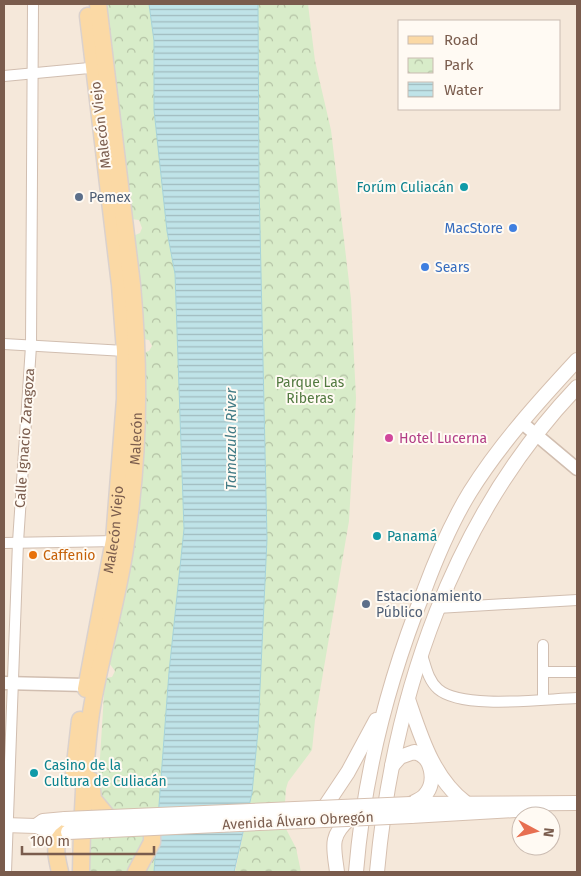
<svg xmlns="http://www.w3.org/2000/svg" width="581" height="876" font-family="'Fira Sans',sans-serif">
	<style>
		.residential { fill: #f5e8da; fill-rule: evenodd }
		.park { fill: url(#park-crowns) }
		.water { fill: url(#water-rules); stroke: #a5d3da }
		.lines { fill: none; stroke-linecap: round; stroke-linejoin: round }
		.minor-casing { stroke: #d1beb0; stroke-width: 12 }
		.tertiary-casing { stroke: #d1beb0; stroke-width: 15 }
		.secondary-casing { stroke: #d6c0b0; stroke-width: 16 }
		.primary-casing { stroke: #dad1cd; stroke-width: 19 }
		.minor { stroke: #fff; stroke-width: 10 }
		.tertiary { stroke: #fff; stroke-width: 12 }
		.secondary { stroke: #fff; stroke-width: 14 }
		.primary { stroke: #fbd9a5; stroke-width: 16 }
		.secondary-bridge-casing { stroke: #d6c0b0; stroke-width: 16; stroke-linecap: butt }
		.secondary-bridge { stroke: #fff; stroke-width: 14 }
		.culture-dot { fill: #0f9aa8; stroke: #fffaf3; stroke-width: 2 }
		.service-dot { fill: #5c6f8a; stroke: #fffaf3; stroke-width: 2 }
		.shop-dot { fill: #3f7fe0; stroke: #fffaf3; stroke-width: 2 }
		.hotel-dot { fill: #d1479c; stroke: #fffaf3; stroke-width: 2 }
		.food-dot { fill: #e8710a; stroke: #fffaf3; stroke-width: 2 }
		.labels { text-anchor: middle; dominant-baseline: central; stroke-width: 4; stroke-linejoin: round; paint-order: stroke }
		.street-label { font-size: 14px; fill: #7a5c4d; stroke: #fffaf3 }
		.culture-label { font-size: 14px; fill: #0d838f; stroke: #fffaf3; text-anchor: start }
		.service-label { font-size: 14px; fill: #4e5e75; stroke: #fffaf3; text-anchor: start }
		.shop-label { font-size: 14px; fill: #366cbe; stroke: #fffaf3; text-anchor: end }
		.park-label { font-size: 14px; fill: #537a41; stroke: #fffaf3 }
		.hotel-label { font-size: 14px; fill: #b23c85; stroke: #fffaf3; text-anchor: start }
		.food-label { font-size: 14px; fill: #c56008; stroke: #fffaf3; text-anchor: start }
		.water-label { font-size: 15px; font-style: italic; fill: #437c86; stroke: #fffaf3 }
	</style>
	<defs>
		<pattern id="park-crowns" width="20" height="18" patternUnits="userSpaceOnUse" patternTransform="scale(1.25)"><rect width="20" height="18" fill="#d8ecc9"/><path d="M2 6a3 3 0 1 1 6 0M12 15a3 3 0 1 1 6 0" fill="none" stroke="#b4c2a5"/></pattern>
		<pattern id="water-rules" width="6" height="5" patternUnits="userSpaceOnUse" patternTransform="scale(1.25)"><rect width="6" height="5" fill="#bfe3e8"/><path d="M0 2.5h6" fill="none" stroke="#a0bbbe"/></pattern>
	</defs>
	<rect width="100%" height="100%" fill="#fdf6ec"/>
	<path class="residential" d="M4 4H577V872H4ZM400 21H560V109H400ZM521 816H551V846H521Z"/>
	<g class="park">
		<polygon points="107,4 149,4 154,41 154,110 167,231 175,274 184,529 169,672 154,872 85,872 86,796 98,790 105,678 112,677 115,671 109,663 143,353 149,351 152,346 149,340 143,339 133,236 140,233 142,228 139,220 131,219"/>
		<polygon points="258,4 308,4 315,61 331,130 351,299 356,398 349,521 315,720 312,750 288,782 286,789 284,816 285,827 296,848 301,872 235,872 252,793 258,731 267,539 259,184"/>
	</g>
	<polygon class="water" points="149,4 258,4 259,184 267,539 258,731 252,793 234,872 154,872 169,672 184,529 175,274 167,231 154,110 154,41"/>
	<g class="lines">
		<g class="minor-casing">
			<g id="minor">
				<polyline points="4,76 100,67"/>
				<polyline points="4,344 125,351"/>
				<polyline points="4,543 118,541"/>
				<polyline points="437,608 577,600"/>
				<polyline points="543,645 543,699"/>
				<path d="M422 655C426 667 428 680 438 689 462 710 544 699 577 698"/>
				<polyline points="543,672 577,672"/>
				<polyline points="6,872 18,542 31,346 33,4"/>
			</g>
		</g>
		<g class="tertiary-casing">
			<g id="tertiary">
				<polyline points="521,422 577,469"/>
				<polyline points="4,683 86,685"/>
			</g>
		</g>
		<g class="secondary-casing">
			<g id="secondary">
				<path d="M408 699C421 737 433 778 466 803"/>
				<path d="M392 766 400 757 414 752C432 755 437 782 425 795 422 799 416 801 411 804"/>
				<polyline points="411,804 577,803"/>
				<polyline points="324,808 348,772 376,720"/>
				<polyline points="411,816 516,810"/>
				<polyline points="4,825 36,826 55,833 68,832"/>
				<polyline points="36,826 43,821 65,819"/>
				<path d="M337 872C334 847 329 837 349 819"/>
				<path d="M356 872C364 775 388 681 424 591 437 556 451 523 470 492 500 444 539 401 577 360"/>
				<path d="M377 872C393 695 453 517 577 387"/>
			</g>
		</g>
		<g class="primary-casing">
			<g id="primary">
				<path id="s1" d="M86 689 114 540 125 399V351L120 285 88 16"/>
				<polyline points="74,773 80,720"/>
				<polyline points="91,780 93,799 108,817"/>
				<path d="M60 872C57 858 51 842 66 832"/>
				<path id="s2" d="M81 872C82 819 84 766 91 713 100 656 118 600 126 542 139 457 140 370 132 285L98 4"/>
				<polyline points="136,872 152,842 152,828"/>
			</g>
		</g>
		<use href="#minor" class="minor"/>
		<use href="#tertiary" class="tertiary"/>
		<use href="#secondary" class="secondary"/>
		<use href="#primary" class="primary"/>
		<g class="secondary-bridge-casing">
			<g id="secondary-bridge">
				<polyline points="65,819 411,804"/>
				<polyline points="68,832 411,816"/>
			</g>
		</g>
		<use href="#secondary-bridge" class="secondary-bridge"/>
	</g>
	<g class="culture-dot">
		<circle cx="464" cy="187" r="5"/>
		<circle cx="377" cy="536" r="5"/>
		<circle cx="34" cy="773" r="5"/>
	</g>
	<g class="service-dot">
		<circle cx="79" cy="197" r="5"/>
		<circle cx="366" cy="604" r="5"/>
	</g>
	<g class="shop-dot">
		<circle cx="513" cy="228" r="5"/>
		<circle cx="425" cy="267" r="5"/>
	</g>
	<circle class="hotel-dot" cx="389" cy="438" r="5"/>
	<circle class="food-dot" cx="33" cy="555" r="5"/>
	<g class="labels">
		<g class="street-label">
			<text transform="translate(101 125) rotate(-97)">Malecón Viejo</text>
			<text transform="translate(25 438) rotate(-86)">Calle Ignacio Zaragoza</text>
			<text stroke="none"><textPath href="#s2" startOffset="438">Malecón</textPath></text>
			<text stroke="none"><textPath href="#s1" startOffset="162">Malecón Viejo</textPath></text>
			<text transform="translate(298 821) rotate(-3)">Avenida Álvaro Obregón</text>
		</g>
		<g class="culture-label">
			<text x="454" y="187" text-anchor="end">Forúm Culiacán</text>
			<text x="387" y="536">Panamá</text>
			<text x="44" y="765">Casino de la<tspan x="44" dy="16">Cultura de Culiacán</tspan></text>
		</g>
		<g class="service-label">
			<text x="89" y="197">Pemex</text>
			<text x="376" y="596">Estacionamiento<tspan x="376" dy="16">Público</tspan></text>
		</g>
		<g class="shop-label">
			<text x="503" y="228">MacStore</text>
			<text x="435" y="267" text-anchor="start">Sears</text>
		</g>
		<g class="park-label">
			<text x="310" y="382">Parque Las<tspan x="310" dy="16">Riberas</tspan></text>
		</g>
		<g class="hotel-label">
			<text x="399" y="438">Hotel Lucerna</text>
		</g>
		<g class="food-label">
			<text x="43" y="555">Caffenio</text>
		</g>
		<g class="water-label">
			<text transform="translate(231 439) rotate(-90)">Tamazula River</text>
		</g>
	</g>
	<rect width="581" height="876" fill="none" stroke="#7a5c4d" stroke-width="10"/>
	<rect x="398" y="20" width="162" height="90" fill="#fffaf3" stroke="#cabbb1"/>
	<rect x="408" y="36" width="25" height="8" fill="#fbd9a5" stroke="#cabbb1"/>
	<text x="444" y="45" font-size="15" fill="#7a5c4d">Road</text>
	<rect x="408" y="58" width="25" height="15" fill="url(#park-crowns)" stroke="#cabbb1"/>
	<text x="444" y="70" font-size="15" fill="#7a5c4d">Park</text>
	<rect x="408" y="82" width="25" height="15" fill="url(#water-rules)" stroke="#cabbb1"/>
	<text x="444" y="95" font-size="15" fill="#7a5c4d">Water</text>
	<g transform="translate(536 831) rotate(97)"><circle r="24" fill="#fffaf3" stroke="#cabbb1"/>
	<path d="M0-4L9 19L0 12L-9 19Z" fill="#e76f51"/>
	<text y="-8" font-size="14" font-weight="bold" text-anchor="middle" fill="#7a5c4d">N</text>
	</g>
	<path d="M22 846v8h132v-8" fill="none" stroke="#7a5c4d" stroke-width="2.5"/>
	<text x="30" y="846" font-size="15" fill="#7a5c4d" stroke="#fffaf3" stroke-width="4" paint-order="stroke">100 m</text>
</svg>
